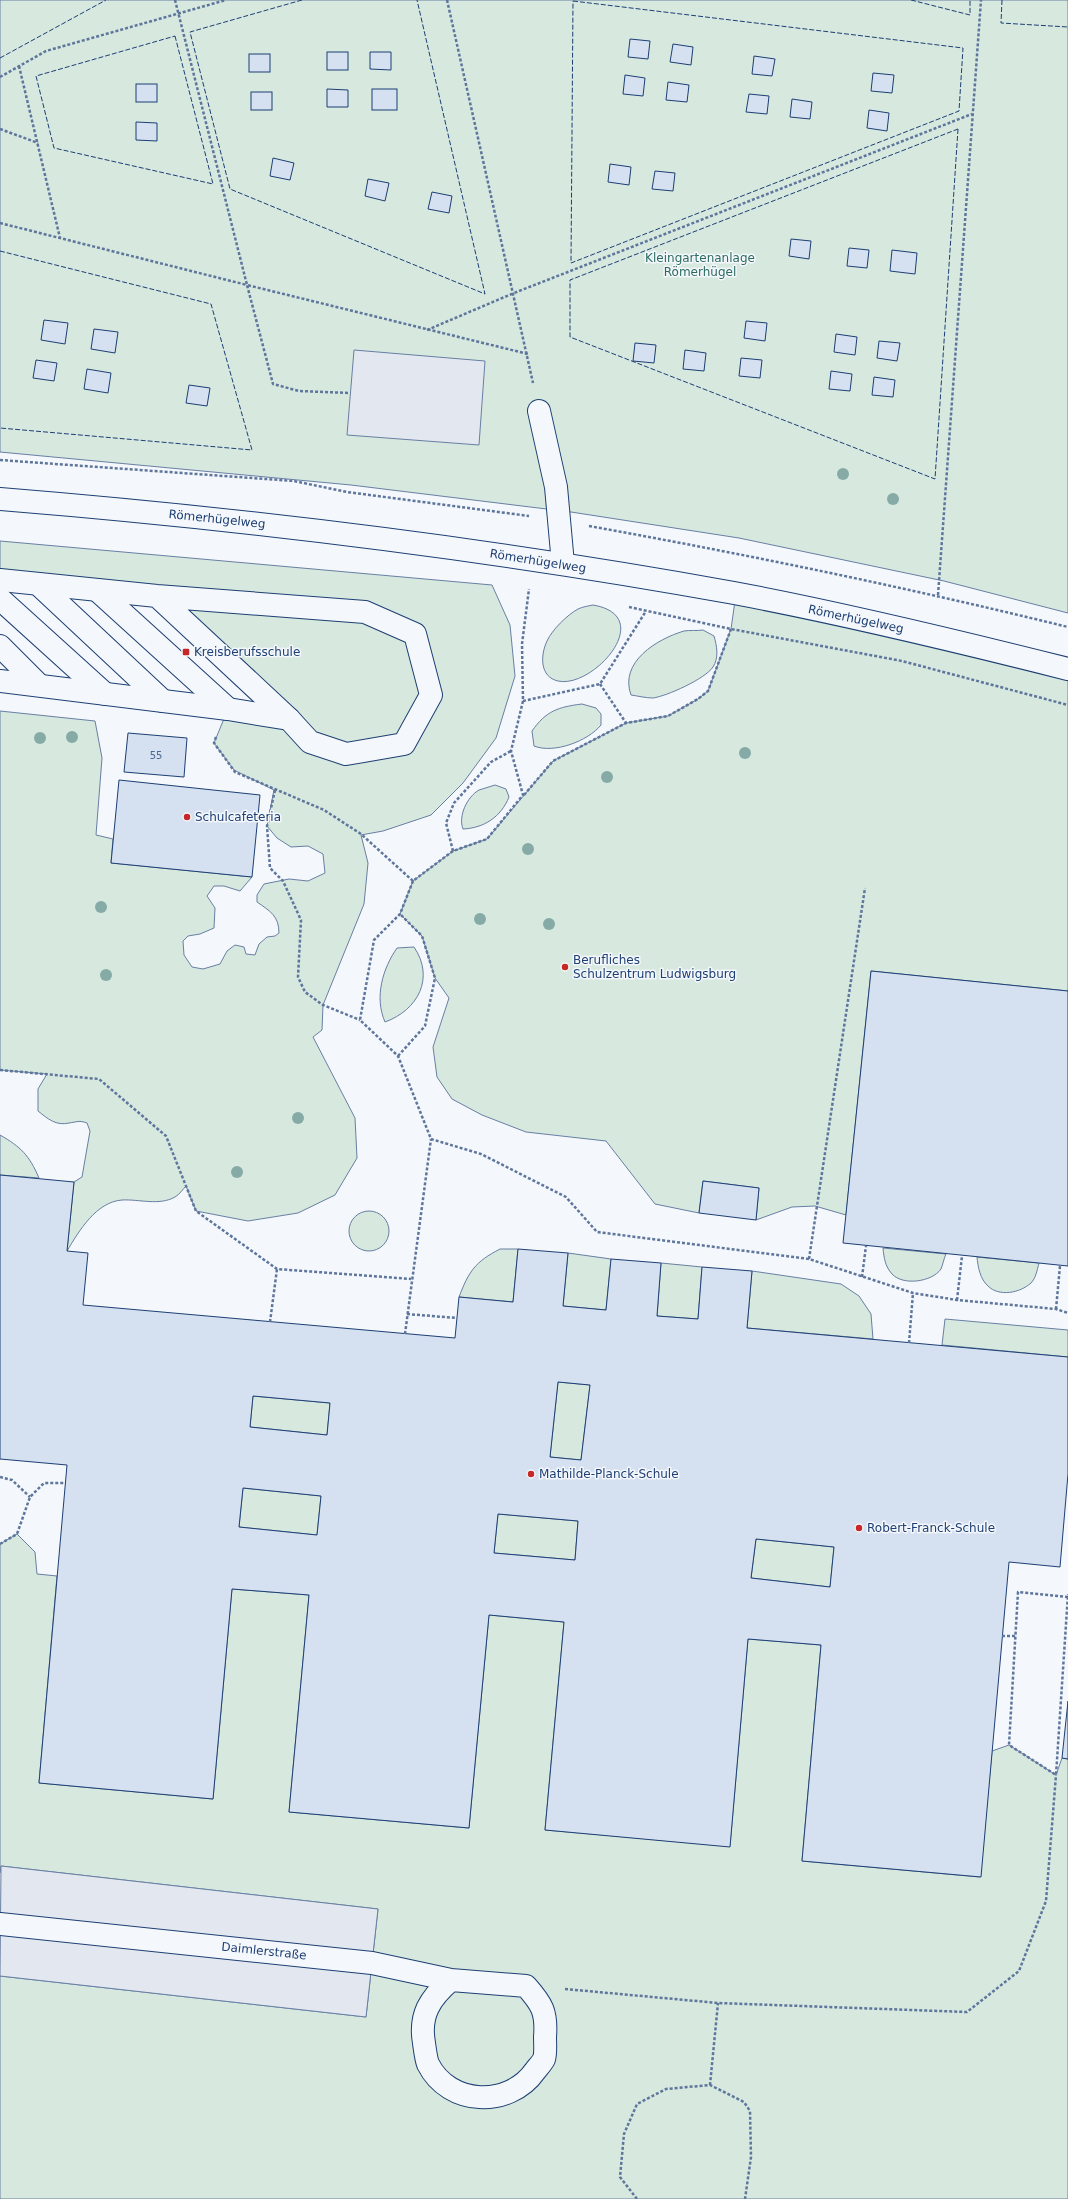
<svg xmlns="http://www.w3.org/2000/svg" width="1068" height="2199" font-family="'DejaVu Sans',sans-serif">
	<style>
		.green { fill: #d7e8df; stroke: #687fa3 }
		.parking { fill: #e3e8f0; stroke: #687fa3 }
		.building { fill: #d5e0f0; stroke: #1d3f73; fill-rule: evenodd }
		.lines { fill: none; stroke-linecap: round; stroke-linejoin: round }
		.minor-casing { stroke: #1d3f73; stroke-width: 24 }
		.path { stroke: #5e769c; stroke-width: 2.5; stroke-dasharray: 3 2; stroke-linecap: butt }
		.minor { stroke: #f4f7fb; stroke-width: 22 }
		.fence { stroke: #1d3f73; stroke-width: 1; stroke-dasharray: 5 2; stroke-linecap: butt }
		.tree { fill: #86aba6 }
		.poi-dot { fill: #c62828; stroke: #f4f7fb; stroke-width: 1.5 }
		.labels { text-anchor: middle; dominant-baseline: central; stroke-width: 3; stroke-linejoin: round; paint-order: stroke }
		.number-label { font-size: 10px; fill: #4b6792 }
		.park-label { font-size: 12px; fill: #2c6c60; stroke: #f4f7fb }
		.street-label { font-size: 12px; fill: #1d3f73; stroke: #f4f7fb }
		.poi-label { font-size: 12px; fill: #1d3f73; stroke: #f4f7fb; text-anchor: start }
	</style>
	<rect width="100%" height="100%" fill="#f4f7fb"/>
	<g class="green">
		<polygon points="0,0 1068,0 1068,613 944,581 739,538 571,512 351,485 0,452"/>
		<path d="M0 541 492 585 510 625 515 676 496 738 463 783 431 815 383 831 361 835 368 863 364 904 323 1005 322 1030 313 1037 355 1118 357 1158 335 1195 298 1213 248 1221 196 1211 186 1186C183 1189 179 1195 175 1197 159 1206 139 1199 122 1200 96 1202 79 1231 67 1251L74 1182 82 1177 90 1131 87 1123C79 1120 77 1122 69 1123 56 1126 48 1119 38 1111V1089L47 1074 0 1070V711L95 721 102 758 96 835 113 839 111 863 252 877 240 891 224 886H214L207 896 215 908 214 928 200 934 188 936 183 941 184 955 192 967 203 969 220 964 227 951 235 945 244 947 246 954 255 955 259 944 267 937 275 936 279 933C279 916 270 911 257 902V895L264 884 289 879 308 881 325 873 323 854 308 846 291 847 277 838 267 826 274 790 234 770 214 743 228 709 288 719 157 596 0 580Z"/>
		<polygon points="736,594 1068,669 1068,991 871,971 846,1215 815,1206 792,1207 756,1220 759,1188 703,1181 699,1213 655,1204 606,1141 526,1132 482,1115 452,1099 437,1077 433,1047 449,998 435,978 422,936 400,914 413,881 453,851 487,839 553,761 626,723 668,716 698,699 708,691 731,629"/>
		<path d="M593 605C658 616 593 689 558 681 540 677 540 656 547 641 552 630 567 615 578 609 582 607 588 606 593 605Z"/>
		<path d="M703 630 714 636C717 646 719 658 713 667 705 679 667 696 653 698 646 698 638 696 631 695 619 662 657 639 684 631 690 630 697 631 703 630Z"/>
		<path d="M582 704 596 708 601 714V725C588 741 554 754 534 746L532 731C546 711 558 707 582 704Z"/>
		<path d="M495 785 506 789 509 797C501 817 484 828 463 829 458 816 467 797 479 790 484 788 490 787 495 785Z"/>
		<path d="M414 947C435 978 418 1010 385 1022 374 997 383 968 397 948Z"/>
		<path d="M0 1135C21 1147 29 1155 39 1178L0 1175Z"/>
		<circle cx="369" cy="1231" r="20"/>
		<path d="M883 1248 946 1254C944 1258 943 1264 941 1269 932 1282 903 1286 892 1274 885 1266 884 1258 883 1248Z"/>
		<path d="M500 1249H518L513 1302 459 1297C469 1271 475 1262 500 1249Z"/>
		<polygon points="568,1253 611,1259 606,1310 563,1306"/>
		<path d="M977 1257 1039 1263C1037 1270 1036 1278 1031 1283 1020 1293 999 1297 988 1286 980 1279 978 1267 977 1257Z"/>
		<polygon points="661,1263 702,1267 698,1319 657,1316"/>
		<polygon points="752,1271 841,1284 859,1296 871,1314 873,1339 747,1328"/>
		<polygon points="945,1319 1068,1330 1068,1357 942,1345"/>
		<polygon points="558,1382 590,1385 581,1460 550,1457"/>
		<polygon points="253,1396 330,1403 327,1435 250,1427"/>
		<polygon points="243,1488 321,1496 317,1535 239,1527"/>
		<polygon points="498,1514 578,1521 575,1560 494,1553"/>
		<polygon points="17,1534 35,1552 37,1574 57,1576 39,1783 213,1799 232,1589 309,1595 289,1812 469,1828 489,1615 564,1622 545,1830 730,1846 748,1639 821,1645 802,1861 980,1877 992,1751 1009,1745 1056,1775 1062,1758 1068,1759 1068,2199 0,2199 0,1976 366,2017 378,1909 1,1866 0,1873 0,1544"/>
		<polygon points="756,1539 834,1547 830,1587 751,1578"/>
	</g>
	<g class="parking">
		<polygon points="354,350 485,361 479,445 347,435"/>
		<polygon points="1,1866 378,1909 366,2017 0,1976"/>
	</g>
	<g class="building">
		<polygon points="630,39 650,41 648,59 628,57"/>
		<polygon points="673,44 693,47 691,65 670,62"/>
		<rect x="327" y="52" width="21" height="18"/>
		<polygon points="370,52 391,52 391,70 370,69"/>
		<rect x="249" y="54" width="21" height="18"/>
		<polygon points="754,56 775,59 772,76 752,74"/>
		<polygon points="873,73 894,75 892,93 871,91"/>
		<polygon points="625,75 645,78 643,96 623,94"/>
		<polygon points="668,82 689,85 687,102 666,100"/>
		<rect x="136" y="84" width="21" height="18"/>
		<polygon points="327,89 348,90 348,107 327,107"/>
		<rect x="372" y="89" width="25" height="21"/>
		<rect x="251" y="92" width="21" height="18"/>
		<polygon points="749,94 769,96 767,114 746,112"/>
		<polygon points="792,99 812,102 810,119 790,117"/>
		<polygon points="869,110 889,113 887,131 867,128"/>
		<polygon points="136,122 157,123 157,141 136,140"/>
		<polygon points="273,158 294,163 290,180 270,176"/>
		<polygon points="610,164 631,167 629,185 608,182"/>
		<polygon points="655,171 675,173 673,191 652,189"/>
		<polygon points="368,179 389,183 385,201 365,196"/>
		<polygon points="432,192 452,196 449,213 428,209"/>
		<polygon points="791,239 811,241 809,259 789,256"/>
		<polygon points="849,248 869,250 867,268 847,266"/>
		<polygon points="892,250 917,253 915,274 890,271"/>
		<polygon points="44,320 68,323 65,344 41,340"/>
		<polygon points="746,321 767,323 765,341 744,338"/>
		<polygon points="94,329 118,332 115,353 91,349"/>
		<polygon points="836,334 857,337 855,355 834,352"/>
		<polygon points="879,341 900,343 897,361 877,358"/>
		<polygon points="635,343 656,345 654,363 633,361"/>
		<polygon points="685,350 706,353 704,371 683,369"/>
		<polygon points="741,358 762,360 760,378 739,376"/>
		<polygon points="36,360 57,363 54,381 33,378"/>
		<polygon points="87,369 111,373 108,393 84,389"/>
		<polygon points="831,371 852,374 850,391 829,389"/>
		<polygon points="874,377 895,380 893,397 872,395"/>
		<polygon points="189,385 210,388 207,406 186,403"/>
		<polygon points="128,733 187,738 184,777 124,772"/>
		<polygon points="119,780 260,795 252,877 111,863"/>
		<polygon points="871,971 1068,991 1068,1266 843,1243"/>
		<path d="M0 1175 74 1182 67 1251 88 1253 83 1305 455 1338 459 1297 513 1302 518 1249 568 1253 563 1306 606 1310 611 1259 661 1263 657 1316 698 1319 702 1267 752 1271 747 1328 1068 1357V1474L1060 1567 1009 1562 981 1877 802 1861 821 1645 748 1639 730 1847 545 1830 564 1622 489 1615 469 1828 289 1812 309 1595 232 1589 213 1799 39 1783 67 1465 0 1459ZM558 1382 590 1385 581 1460 550 1457ZM253 1396 330 1403 327 1435 250 1427ZM243 1488 321 1496 317 1535 239 1527ZM498 1514 578 1521 575 1560 494 1553ZM756 1539 834 1547 830 1587 751 1578Z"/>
		<polygon points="703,1181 759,1188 756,1220 699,1213"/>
		<polygon points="1068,1701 1068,1759 1062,1758"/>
	</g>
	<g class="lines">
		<g class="minor-casing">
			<g id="minor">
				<polyline points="539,411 556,487 563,564"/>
				<path d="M0 499C246 519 491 549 734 593 846 614 957 641 1068 669"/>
				<polyline points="0,580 157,596 365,612 415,634 431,695 404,744 346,754 310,742 289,719 157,596"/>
				<polyline points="38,584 163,701"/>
				<polyline points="97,590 228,709"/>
				<polyline points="0,599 105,694"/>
				<polyline points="0,646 39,685"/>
				<polyline points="0,681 228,709 289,719"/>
				<path d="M0 1924 372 1963 451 1980 526 1986C542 2004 547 2012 545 2037 545 2043 546 2053 544 2059 542 2063 538 2067 535 2071 509 2108 449 2106 428 2064 426 2059 425 2050 424 2043 419 2015 430 1998 451 1980"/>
			</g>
		</g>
		<g class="path">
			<polyline points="175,0 247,285 528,354"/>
			<polyline points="447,0 533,383"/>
			<polyline points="19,66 60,238"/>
			<polyline points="0,77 46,51 226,0"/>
			<polyline points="0,129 38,143"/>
			<polyline points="0,223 247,285 273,384 299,391 350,393"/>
			<polyline points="427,330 514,293 972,114"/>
			<polyline points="0,460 294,481 347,492 529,516"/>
			<path d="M589 526C750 555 909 588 1068 627"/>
			<polyline points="938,595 981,0"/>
			<polyline points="629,607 731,629 902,661 1068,705"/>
			<polyline points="600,684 626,723 668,716 698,699 708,691 731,629"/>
			<polyline points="523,701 600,684 646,611"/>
			<polyline points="216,737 214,743 235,772 324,810 361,834 413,881 453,851 487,839 523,795 511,751 523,701 522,644 529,589"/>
			<polyline points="275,790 267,826 270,868 283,881 301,920 298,977 305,992 323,1005 360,1020"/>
			<polyline points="524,795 553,761 626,723"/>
			<polyline points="453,851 446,823 454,803 491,762 511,751"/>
			<polyline points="413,881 400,914 374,940 360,1020 398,1056 431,1139 481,1154 566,1197 597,1232 809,1259 913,1293 957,1300 1056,1309 1068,1313"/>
			<polyline points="398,1056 425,1026 435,978 422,936 400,914"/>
			<polyline points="0,1070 99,1079 166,1136 196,1211 277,1269 411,1279"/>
			<polyline points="809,1259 865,888"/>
			<polyline points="862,1277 866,1246"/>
			<polyline points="957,1300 962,1256"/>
			<polyline points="1056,1309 1060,1266"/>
			<polyline points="407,1314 457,1318"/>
			<polyline points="270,1322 277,1269"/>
			<polyline points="405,1334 431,1139"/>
			<polyline points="909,1343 913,1293"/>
			<polyline points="0,1477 12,1480 30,1497"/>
			<polyline points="0,1544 17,1534 30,1497 44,1483 65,1483"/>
			<polyline points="1068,1597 1018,1592 1009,1745 1056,1775 1068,1594"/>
			<polyline points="1002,1636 1016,1636"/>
			<polyline points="565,1989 718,2003 967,2012 1019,1971 1046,1901 1056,1775"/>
			<polyline points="710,2085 718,2003"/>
			<polyline points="637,2199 620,2177 624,2134 637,2104 666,2089 710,2085 744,2102 750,2111 751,2157 745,2199"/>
		</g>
		<use href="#minor" class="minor"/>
		<g class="fence">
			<polyline points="302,0 190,32 230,189 485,294 417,0"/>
			<polyline points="911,0 970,15 970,0"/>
			<polyline points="1002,0 1001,23 1068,27"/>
			<polygon points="573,1 963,48 959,111 571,263"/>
			<polygon points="175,36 213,184 54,148 36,76"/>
			<polyline points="0,58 106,0"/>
			<polygon points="958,129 935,479 570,337 570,280"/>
			<polyline points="0,251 211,304 252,450 0,428"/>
		</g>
	</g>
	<g class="tree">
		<circle cx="843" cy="474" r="6"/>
		<circle cx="893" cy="499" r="6"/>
		<circle cx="72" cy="737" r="6"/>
		<circle cx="40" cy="738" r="6"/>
		<circle cx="745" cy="753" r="6"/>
		<circle cx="607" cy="777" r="6"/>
		<circle cx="528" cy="849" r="6"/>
		<circle cx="101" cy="907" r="6"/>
		<circle cx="480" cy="919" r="6"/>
		<circle cx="549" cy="924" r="6"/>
		<circle cx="106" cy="975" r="6"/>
		<circle cx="298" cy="1118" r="6"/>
		<circle cx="237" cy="1172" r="6"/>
	</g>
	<g class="poi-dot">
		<rect x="182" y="648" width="8" height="8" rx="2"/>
		<circle cx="187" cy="817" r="4"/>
		<circle cx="565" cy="967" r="4"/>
		<circle cx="531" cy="1474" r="4"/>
		<circle cx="859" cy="1528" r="4"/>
	</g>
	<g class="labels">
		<g class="number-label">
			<text x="156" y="755">55</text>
		</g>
		<g class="park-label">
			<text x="700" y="258">Kleingartenanlage<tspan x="700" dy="14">Römerhügel</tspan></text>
		</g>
		<g class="street-label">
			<text transform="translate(217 519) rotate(6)">Römerhügelweg</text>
			<text transform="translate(538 561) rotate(9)">Römerhügelweg</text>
			<text transform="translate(856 619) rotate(12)">Römerhügelweg</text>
			<text transform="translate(264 1951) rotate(6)">Daimlerstraße</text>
		</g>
		<g class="poi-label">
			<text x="194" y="652">Kreisberufsschule</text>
			<text x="195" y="817">Schulcafeteria</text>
			<text x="573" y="960">Berufliches<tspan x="573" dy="14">Schulzentrum Ludwigsburg</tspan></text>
			<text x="539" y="1474">Mathilde-Planck-Schule</text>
			<text x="867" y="1528">Robert-Franck-Schule</text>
		</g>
	</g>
</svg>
